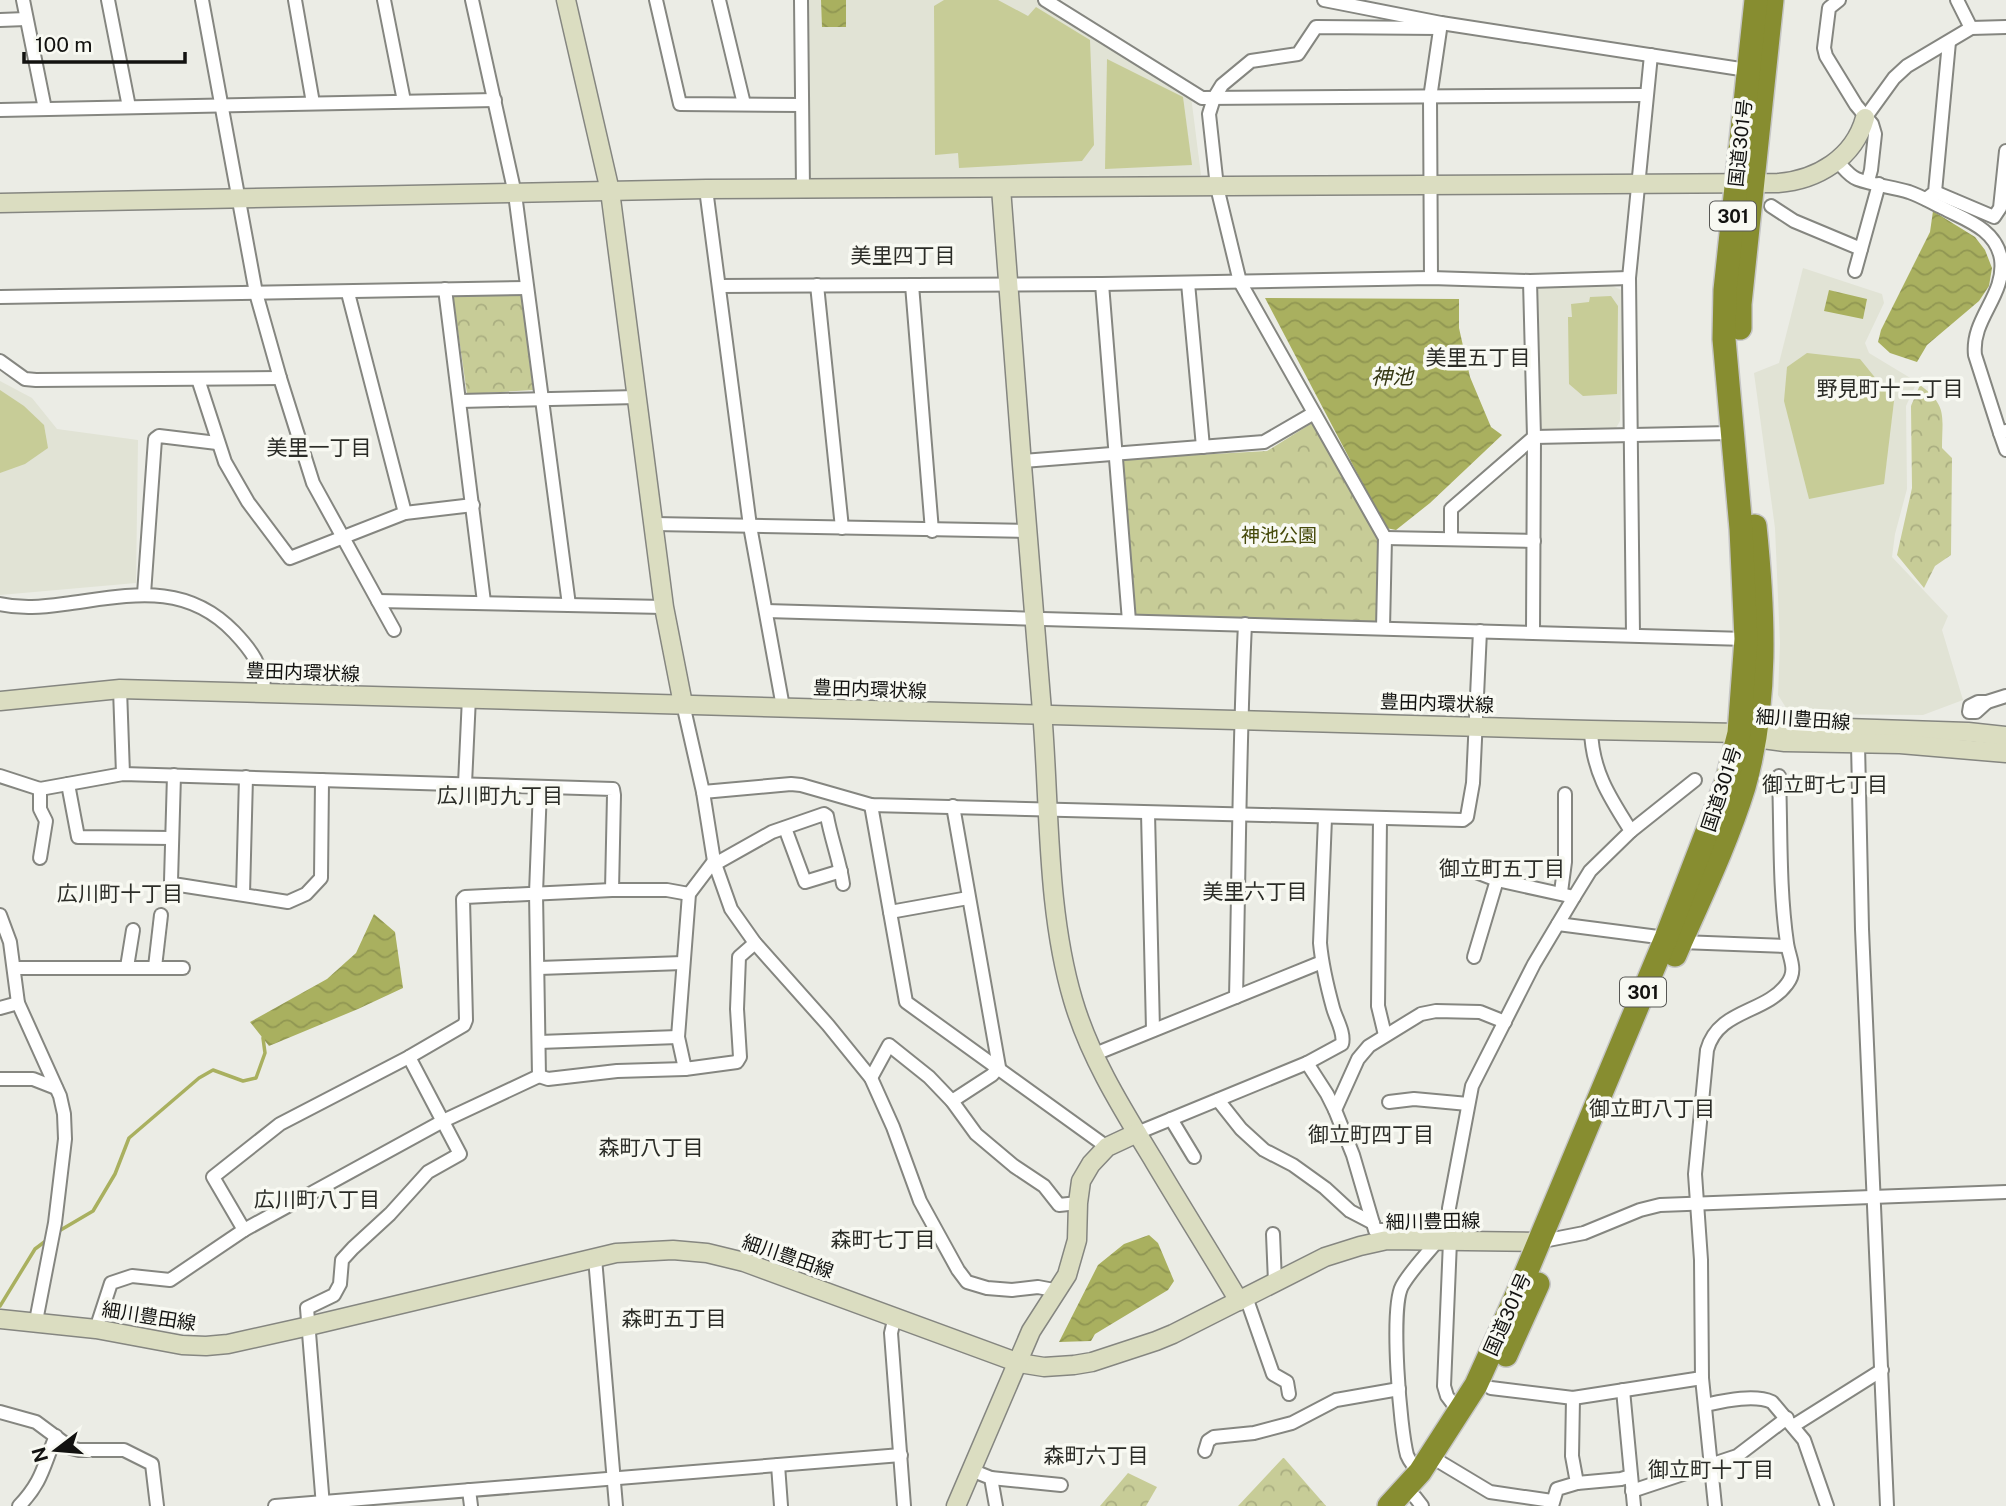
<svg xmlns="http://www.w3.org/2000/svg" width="2006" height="1506" font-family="'Public Sans','Noto Sans JP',sans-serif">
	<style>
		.built { fill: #e1e3d5 }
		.forest { fill: url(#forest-crowns) }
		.garden { fill: #c7cc97 }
		.water { fill: url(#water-waves) }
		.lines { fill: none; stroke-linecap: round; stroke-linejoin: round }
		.stream { stroke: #a9b05f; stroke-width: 3.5 }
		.street-casing { stroke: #858680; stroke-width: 16 }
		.secondary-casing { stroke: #858680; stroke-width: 21 }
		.highway-casing { stroke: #c6c6c6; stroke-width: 26 }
		.street { stroke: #fff; stroke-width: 12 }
		.secondary { stroke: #dbddc1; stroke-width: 18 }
		.highway { stroke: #878d30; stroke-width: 23 }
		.labels { text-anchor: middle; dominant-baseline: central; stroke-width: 7; stroke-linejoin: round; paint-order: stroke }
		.shield { fill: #f8f9f2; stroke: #575754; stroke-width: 2 }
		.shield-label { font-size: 18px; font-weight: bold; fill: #121210 }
		.street-label { font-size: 19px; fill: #121210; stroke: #f8f9f2 }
		.park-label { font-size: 19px; fill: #464a0a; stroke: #f8f9f2 }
		.neighbourhood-label { font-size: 21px; fill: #2b2c27; stroke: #f8f9f2 }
		.water-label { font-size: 21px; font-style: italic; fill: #353714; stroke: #f8f9f2 }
	</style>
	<defs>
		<pattern id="forest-crowns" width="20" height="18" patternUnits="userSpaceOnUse" patternTransform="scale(1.75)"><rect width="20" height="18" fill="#c7cc97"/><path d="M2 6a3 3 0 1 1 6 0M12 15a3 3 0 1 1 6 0" fill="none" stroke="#aaae81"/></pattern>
		<pattern id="water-waves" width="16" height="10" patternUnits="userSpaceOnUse" patternTransform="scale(1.75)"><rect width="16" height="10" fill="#a9b05f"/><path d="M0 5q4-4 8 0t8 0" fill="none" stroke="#909652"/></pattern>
	</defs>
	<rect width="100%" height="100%" fill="#ebece5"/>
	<g class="built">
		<polygon points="809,0 1039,0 1191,96 1201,175 817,184 808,178"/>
		<polygon points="1803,268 1882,294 1884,303 1865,343 1869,353 1917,382 1906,406 1907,489 1895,534 1892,557 1948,616 1942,630 1963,700 1923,715 1790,714 1778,695 1780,643 1775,528 1754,373 1779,363"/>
		<polygon points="1537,285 1612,286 1624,291 1620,421 1616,428 1538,431 1536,425"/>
		<polygon points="0,381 32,398 57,429 138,440 136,583 0,595"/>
	</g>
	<g class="forest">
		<polygon points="521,294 533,390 467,394 453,296"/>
		<path d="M1920 385C1948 406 1942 416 1942 448L1952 458 1951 555 1935 566 1924 588 1897 555 1912 488 1911 406Z"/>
		<polygon points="1312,423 1356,495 1379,539 1376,622 1136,616 1122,462 1124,459 1267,451"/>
		<polygon points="1284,1458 1326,1506 1238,1506 1283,1458"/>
		<polygon points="1128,1473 1157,1487 1146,1506 1100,1506"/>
	</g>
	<g class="garden">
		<polygon points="944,0 998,0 1028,16 1036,7 1090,40 1094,145 1082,161 959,168 958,153 935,155 934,6"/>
		<polygon points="1107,59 1183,97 1192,165 1105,169"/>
		<polygon points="1611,296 1618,306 1617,394 1583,396 1569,384 1568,317 1572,317 1571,304 1589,302 1590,297"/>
		<polygon points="1807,353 1860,359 1894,401 1884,484 1809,499 1784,401 1787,367"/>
		<polygon points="0,390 24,406 44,425 48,448 25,464 0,473"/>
	</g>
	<g class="water">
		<polygon points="821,0 846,0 846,27 822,27"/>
		<polygon points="1933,211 1975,237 1985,250 1992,268 1989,286 1979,301 1927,345 1917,362 1890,353 1878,342 1881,330 1930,232"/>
		<polygon points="1829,290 1867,299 1863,319 1824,311"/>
		<polygon points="1265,298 1459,299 1459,328 1470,377 1491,427 1502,435 1430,503 1396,530 1386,528"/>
		<polygon points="374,914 395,932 403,988 358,1009 269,1046 250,1022 327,979 356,953"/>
		<polygon points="1149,1235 1158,1243 1174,1281 1168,1290 1095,1334 1091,1341 1059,1342 1098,1265 1124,1244"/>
	</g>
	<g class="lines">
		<g class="stream">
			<polyline points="59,1231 93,1211 115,1174 129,1138 199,1078 213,1070 243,1081 256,1078 265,1053 263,1038"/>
			<polyline points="0,1306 35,1249 47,1240"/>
		</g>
		<g class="street-casing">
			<g id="street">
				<polyline points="23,0 45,109"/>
				<polyline points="108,0 129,107"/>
				<polyline points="202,0 256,293 280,378 313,483 394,630"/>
				<polyline points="295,0 313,103"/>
				<polyline points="384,0 404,101"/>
				<polyline points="472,0 515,194 569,605"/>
				<polyline points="656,0 680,104 802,105"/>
				<polyline points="719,0 744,104"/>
				<polyline points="801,0 803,189"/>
				<polyline points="1045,0 1202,98 1646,95"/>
				<polyline points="1324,0 1441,23 1747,70"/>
				<polyline points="1839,0 1829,8 1824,48 1826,56 1856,105 1872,124 1875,134 1871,170 1868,181"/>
				<polyline points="1957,0 1971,28"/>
				<polyline points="0,20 26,19"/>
				<polyline points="0,110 495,100"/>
				<polyline points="1865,118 1894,78 1907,66 1971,28 2006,27"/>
				<path d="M1837 161C1843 167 1849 176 1857 179 1873 185 1892 187 1909 192 1921 196 1932 203 1943 208 1966 220 1996 229 2001 259 2006 296 1971 318 1975 355L2000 433"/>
				<polyline points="706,189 750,526 783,707"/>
				<polyline points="1935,192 1994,217 2000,208 2006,151"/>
				<polyline points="1926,199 1935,192 1949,42"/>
				<polyline points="1771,206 1794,221 1861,249"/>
				<polyline points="1855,271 1879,184"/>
				<polyline points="1431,278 1430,98 1441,23"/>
				<polyline points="1530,281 1534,437 1533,632"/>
				<polyline points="1188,283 1203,447"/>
				<polyline points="1102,284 1129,621"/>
				<polyline points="817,285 842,528"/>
				<polyline points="912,285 932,531"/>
				<polyline points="720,286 1102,284 1431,278 1530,281 1629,278"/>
				<polyline points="445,289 484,602"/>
				<polyline points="348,293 405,513"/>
				<polyline points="0,297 527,288"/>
				<polyline points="0,361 25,379 36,380 280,378"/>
				<polyline points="198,379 225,462 248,502 290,558 405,513 473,505"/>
				<polyline points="460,401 637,397"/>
				<polyline points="2006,431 2000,433 2006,450"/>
				<polyline points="1023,461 1264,442 1314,413"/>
				<polyline points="654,524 1028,531"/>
				<polyline points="1385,538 1534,541"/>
				<polyline points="1451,539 1451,509 1534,437 1731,433"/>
				<polyline points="144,594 155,439 159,436 217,443"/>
				<polyline points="378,601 664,607"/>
				<path d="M0 604C22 609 42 607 64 604 127 596 184 580 234 632 253 652 261 664 265 692"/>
				<polyline points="766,611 1746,639"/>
				<polyline points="1383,628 1385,538 1240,282 1217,187 1209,114 1214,98 1222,85 1251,61 1298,54 1316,27 1439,28"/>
				<polyline points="1633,635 1629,278 1651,55"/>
				<polyline points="120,689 123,774"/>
				<polygon points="1978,702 1987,702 1976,712 1969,712 1970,706"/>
				<polyline points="1987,702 2006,696"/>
				<polyline points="683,704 703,792 714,861 731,909 755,943 828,1025 871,1078 893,1127 920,1201 958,1270 967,1282 987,1288 1012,1290 1038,1287 1059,1291"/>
				<polyline points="1858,744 1862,929 1887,1506"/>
				<polyline points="174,775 171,881 173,884 288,902 306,894 321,878 322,780"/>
				<polyline points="0,776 40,789 123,774 613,789 614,795 612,890"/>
				<polyline points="68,784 78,837 172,838"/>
				<polyline points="465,784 469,697"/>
				<polyline points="40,789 40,809 46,821 40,858"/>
				<polyline points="703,792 791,784 801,785 871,805 1463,820 1467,817 1473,783 1480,631"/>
				<polyline points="871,805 906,1002 1107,1147"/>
				<polyline points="1148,813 1153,1030"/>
				<polyline points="1380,819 1378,1006 1385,1035"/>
				<polyline points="785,828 805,882 841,871"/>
				<polyline points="1631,831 1695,780"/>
				<polyline points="714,861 689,894 678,1037 685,1069 737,1062 740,1057 737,1009 739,957 755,943"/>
				<path d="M715 864 772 832 824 814 827 816C831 839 840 861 843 884"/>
				<polyline points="1468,869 1497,880 1574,897"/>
				<polyline points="1561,892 1565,862 1565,794"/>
				<polyline points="243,894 246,777"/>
				<polyline points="890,912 968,898"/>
				<polyline points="0,915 10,942 18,1003 60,1096 64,1114 65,1139 55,1223 36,1321"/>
				<polyline points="1558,924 1666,938"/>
				<polyline points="1681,942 1787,946"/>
				<polyline points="1474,957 1497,880"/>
				<polyline points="127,967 133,930"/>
				<polyline points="155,967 161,915"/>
				<polyline points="15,968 183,968"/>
				<polyline points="539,968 683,963"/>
				<path d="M1236 997C1239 873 1239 749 1245 624"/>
				<polyline points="0,1008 18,1003"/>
				<polyline points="539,1042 678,1037"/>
				<polyline points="1095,1054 1322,962"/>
				<polyline points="1307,1063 1327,1094 1335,1110"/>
				<polyline points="539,1076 548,1079 617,1071 685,1069"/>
				<polyline points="871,1078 889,1045 929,1077 952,1101 976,1134 1014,1166 1044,1186 1059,1205 1078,1203"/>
				<polyline points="0,1079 33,1079 56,1088"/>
				<polyline points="1218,1100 1241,1129 1264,1150 1293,1165 1325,1188 1350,1211 1373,1223"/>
				<polyline points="952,1101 992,1075 999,1067 953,806"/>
				<polyline points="1389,1102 1414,1099 1468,1104"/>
				<polyline points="1171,1119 1194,1157"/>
				<path d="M1137 1133 1307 1063 1342 1044C1345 1033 1336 1019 1333 1008 1327 986 1322 965 1320 943L1325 818"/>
				<polyline points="244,1230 213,1177 280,1124 409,1057 464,1025 466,1020 463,899 465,897 612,890 667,890 689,894"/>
				<polyline points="1273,1234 1275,1282"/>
				<polyline points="1427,1239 1425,1230 1375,1230 1353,1155 1335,1110 1358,1059 1369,1046 1421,1014 1436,1011 1480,1012 1505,1022"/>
				<polyline points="1538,1242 1584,1233 1640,1210 1660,1205 2006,1192"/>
				<polyline points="595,1258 616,1506"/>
				<polyline points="1246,1297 1273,1374 1287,1382 1289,1394"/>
				<polyline points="895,1316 891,1333 904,1506"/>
				<polyline points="96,1329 111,1283 132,1276 170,1280 244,1230 443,1121 539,1076 536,893 540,788"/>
				<polyline points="1491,1388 1573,1398 1702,1378"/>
				<polyline points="1623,1390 1634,1506"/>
				<path d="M1705 1405C1724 1401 1754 1394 1772 1402L1804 1440 1827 1506"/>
				<polyline points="0,1412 36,1422 71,1448 79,1450 124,1450 152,1464 157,1506"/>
				<path d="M1459 1412 1447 1396 1444 1386 1450 1241 1449 1208 1472 1086 1534 964 1574 897 1590 871 1631 831C1610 798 1592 771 1591 730"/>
				<polyline points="1793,1426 1882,1370"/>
				<polyline points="1205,1451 1208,1441 1214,1437 1254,1433 1292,1423 1336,1400 1399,1389"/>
				<polyline points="1440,1462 1490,1492 1552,1501"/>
				<polyline points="778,1465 781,1506"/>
				<polyline points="971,1470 991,1478 996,1506"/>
				<path d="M1420 1472C1414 1467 1410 1462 1407 1455 1400 1429 1390 1308 1402 1286 1411 1270 1427 1254 1439 1239"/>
				<polyline points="991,1478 1061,1485"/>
				<polyline points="1577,1483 1621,1479 1631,1476"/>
				<polyline points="469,1490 471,1506"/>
				<polyline points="1632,1491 1737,1456 1787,1418"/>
				<polyline points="1415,1497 1422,1506"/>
				<path d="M19 1506C43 1481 43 1466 56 1436"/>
				<polyline points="275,1506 901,1455"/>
				<polyline points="323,1506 307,1308 334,1295 340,1284 342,1260 353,1248 390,1214 428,1172 460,1154 409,1057"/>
				<polyline points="1552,1506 1557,1489 1577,1483 1572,1456 1573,1398"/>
				<path d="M1715 1506 1702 1378 1701 1260 1695 1174 1707 1050C1718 1009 1765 1014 1787 984 1798 970 1789 958 1787 943 1779 888 1781 831 1779 776"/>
			</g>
		</g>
		<g class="secondary-casing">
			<g id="secondary">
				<polyline points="566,0 610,191 664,607 683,704"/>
				<path d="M1001 188C1013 362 1028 537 1042 711 1050 806 1046 909 1073 1000 1090 1058 1123 1110 1154 1161 1182 1208 1211 1254 1239 1301"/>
				<path d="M0 203 706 189 1778 183C1817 180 1854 158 1865 118"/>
				<polyline points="0,701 120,689 1591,730 1739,733 1785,726 1968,732 2006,736"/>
				<polyline points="1748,737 1785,742 1900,744 2006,753"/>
				<polyline points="0,1319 96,1329 182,1345 206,1346 228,1344 309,1326 616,1253 673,1250 707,1253 744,1262 1019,1363 1044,1367 1074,1365 1092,1362 1156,1341 1173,1334 1325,1257 1360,1246 1387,1240 1538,1242"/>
				<polyline points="956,1506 1031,1331 1067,1275 1077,1240 1078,1203 1081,1181 1091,1164 1107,1147 1137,1133"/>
			</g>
		</g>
		<g class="highway-casing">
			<g id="highway">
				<polyline points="1740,328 1740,304 1772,0"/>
				<path d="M1675 955C1699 900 1726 845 1744 787 1768 703 1764 612 1755 526"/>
				<polyline points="1506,1355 1538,1284"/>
				<polyline points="1389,1506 1420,1472 1476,1385 1518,1292 1666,938 1727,780 1739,733 1746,639 1741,529 1724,339 1725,290 1756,0"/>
			</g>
		</g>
		<use href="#street" class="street"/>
		<use href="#secondary" class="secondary"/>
		<use href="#highway" class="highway"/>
	</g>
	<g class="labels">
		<g class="shield">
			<rect x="1710" y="201.5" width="46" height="29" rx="5"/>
			<rect x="1620" y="977.5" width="46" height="29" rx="5"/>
		</g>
		<g class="shield-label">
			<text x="1733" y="216">301</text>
			<text x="1643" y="992">301</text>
		</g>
		<g class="street-label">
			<text transform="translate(1740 143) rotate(-84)">国道301号</text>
			<text transform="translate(303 672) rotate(2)">豊田内環状線</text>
			<text transform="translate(870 689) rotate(2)">豊田内環状線</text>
			<text transform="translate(1437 703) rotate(2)">豊田内環状線</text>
			<text transform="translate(1803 719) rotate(4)">細川豊田線</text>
			<text transform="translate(1721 789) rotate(-72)">国道301号</text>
			<text transform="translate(1433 1221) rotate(-1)">細川豊田線</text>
			<text transform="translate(788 1256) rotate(19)">細川豊田線</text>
			<text transform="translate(1507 1314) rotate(-66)">国道301号</text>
			<text transform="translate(149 1316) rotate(9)">細川豊田線</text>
		</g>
		<g class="park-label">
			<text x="1279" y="535">神池公園</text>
		</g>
		<g class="neighbourhood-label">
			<text x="903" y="255">美里四丁目</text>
			<text x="1478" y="357">美里五丁目</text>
			<text x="1890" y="388">野見町十二丁目</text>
			<text x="319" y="447">美里一丁目</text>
			<text x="1825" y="784">御立町七丁目</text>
			<text x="500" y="795">広川町九丁目</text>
			<text x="1502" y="868">御立町五丁目</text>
			<text x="1255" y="891">美里六丁目</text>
			<text x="120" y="893">広川町十丁目</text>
			<text x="1652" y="1108">御立町八丁目</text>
			<text x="1371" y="1134">御立町四丁目</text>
			<text x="651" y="1147">森町八丁目</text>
			<text x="317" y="1199">広川町八丁目</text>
			<text x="883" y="1239">森町七丁目</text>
			<text x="674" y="1318">森町五丁目</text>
			<text x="1096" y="1455">森町六丁目</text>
			<text x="1711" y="1469">御立町十丁目</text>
		</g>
		<g class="water-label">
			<text x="1392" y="376">神池</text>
		</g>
	</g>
	<g transform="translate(56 1450) rotate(254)" stroke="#f8f9f2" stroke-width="5" paint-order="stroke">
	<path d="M0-5L12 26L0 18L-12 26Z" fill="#121210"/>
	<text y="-10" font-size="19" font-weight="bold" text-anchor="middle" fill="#121210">N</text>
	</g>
	<path d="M24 52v10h161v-10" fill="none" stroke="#121210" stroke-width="3.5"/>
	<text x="35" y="52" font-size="21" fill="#121210" stroke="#f8f9f2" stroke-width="5" paint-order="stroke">100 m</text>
</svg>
